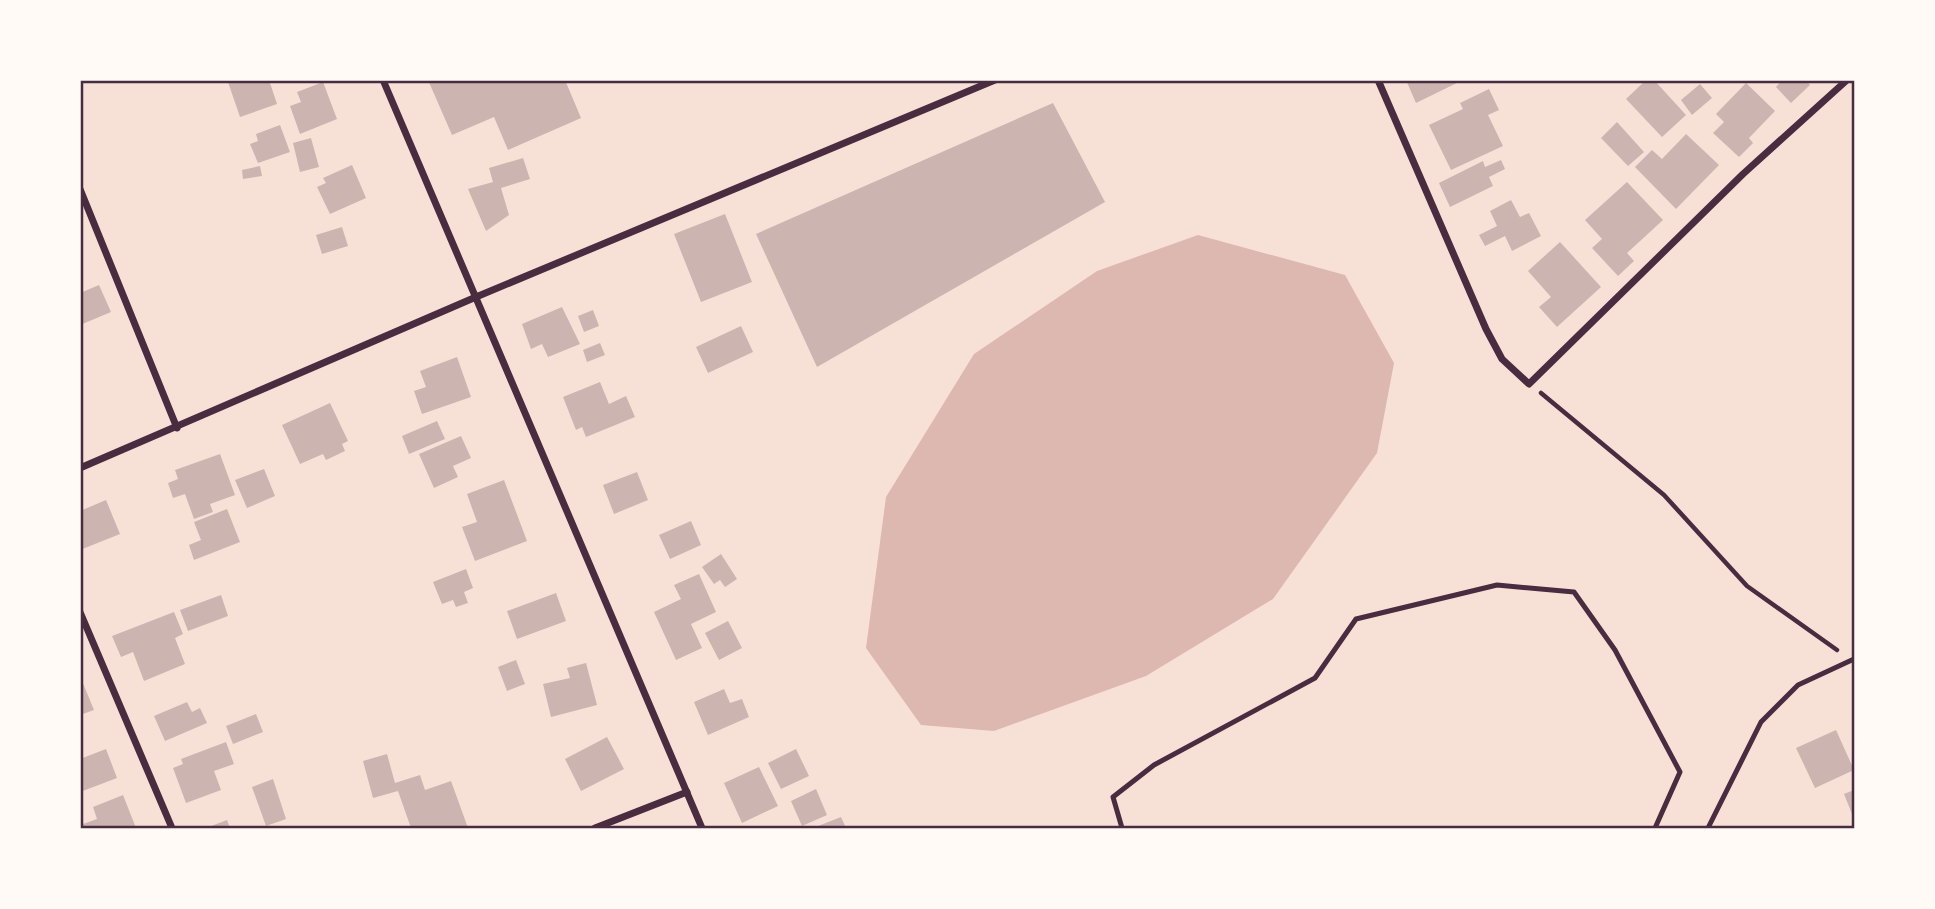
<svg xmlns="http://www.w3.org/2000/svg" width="1935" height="909" font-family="'Alegreya Sans',sans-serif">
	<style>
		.water { fill: #dcb8b0 }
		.building { fill: #ccb4b1 }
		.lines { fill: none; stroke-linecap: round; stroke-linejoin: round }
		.path { stroke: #4a2c40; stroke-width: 4.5 }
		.service { stroke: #4a2c40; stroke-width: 5 }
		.minor { stroke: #4a2c40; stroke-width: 7 }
		.neatline { fill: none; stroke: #4a2c40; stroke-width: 2.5 }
	</style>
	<rect width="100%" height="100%" fill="#f7e1d7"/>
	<polygon class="water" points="1198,235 1345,275 1394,363 1377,453 1273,599 1146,676 994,731 921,725 866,648 886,497 974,354 1097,271"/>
	<g class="building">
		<polygon points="232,80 269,80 277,104 240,117 228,82"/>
		<polygon points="428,80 565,80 581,118 508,150 494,117 452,135"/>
		<polygon points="1406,80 1463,80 1416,103"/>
		<polygon points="1646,80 1654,80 1686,115 1662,137 1626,99"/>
		<polygon points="1782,80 1806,80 1810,85 1791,103 1776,87"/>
		<polygon points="323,82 337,119 300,134 290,106 301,102 297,92"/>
		<polygon points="1746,83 1775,111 1749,138 1753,143 1739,157 1713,133 1724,122 1716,114"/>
		<polygon points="1700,84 1712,98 1692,115 1681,100"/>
		<polygon points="1489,89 1499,110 1488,115 1503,146 1451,170 1429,125 1463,109 1460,103"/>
		<polygon points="1053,103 1105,202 817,367 756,234"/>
		<polygon points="1617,122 1644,152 1628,166 1601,138"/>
		<polygon points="280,125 290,152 258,163 250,144 258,141 256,134"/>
		<polygon points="1686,134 1719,165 1676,209 1635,167 1652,150 1662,159"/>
		<polygon points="311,138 319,167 300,172 293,143"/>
		<polygon points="523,158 530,179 501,188 509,215 486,231 468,189 493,182 489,168"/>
		<polygon points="1501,160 1505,169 1489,177 1493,186 1450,207 1439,183 1483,161 1485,167"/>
		<polygon points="352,165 366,198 330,214 317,187 326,183 323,178"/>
		<polygon points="260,166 262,176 243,179 242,170"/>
		<polygon points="1627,182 1663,220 1627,253 1634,261 1618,276 1592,248 1602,239 1585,220"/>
		<polygon points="1511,200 1520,217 1529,213 1541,236 1512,251 1505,236 1485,246 1479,235 1497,226 1490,211"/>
		<polygon points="725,214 752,282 701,302 674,234"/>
		<polygon points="342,227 348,246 322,254 316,235"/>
		<polygon points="1560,242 1601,287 1557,327 1539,307 1551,297 1528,271"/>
		<polygon points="99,285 111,312 80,325 80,293"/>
		<polygon points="562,307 580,344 548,357 542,344 531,349 522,324"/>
		<polygon points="593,310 599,326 584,332 578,316"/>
		<polygon points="741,326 753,352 708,373 696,347"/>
		<polygon points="600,343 605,355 587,362 583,350"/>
		<polygon points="457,357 471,397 422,414 414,391 426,387 420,371"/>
		<polygon points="600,382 609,404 626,396 635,417 586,437 582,427 576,430 563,397"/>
		<polygon points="330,403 348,441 342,444 345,451 326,460 323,454 300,464 282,425"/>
		<polygon points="437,421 445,439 409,454 402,436"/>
		<polygon points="461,436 471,458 453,466 458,477 434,488 419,454"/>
		<polygon points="220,454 235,495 210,504 213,512 194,519 185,494 173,498 168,483 178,479 175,470"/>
		<polygon points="264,469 275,496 247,508 235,480"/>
		<polygon points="637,472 648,500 614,514 603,485"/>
		<polygon points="504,480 527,541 475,561 462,527 477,522 467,494"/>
		<polygon points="106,500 120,534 80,550 80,511"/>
		<polygon points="227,509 240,542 194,560 189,545 201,540 194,522"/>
		<polygon points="691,521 701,545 670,559 659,535"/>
		<polygon points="721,554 737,579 725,587 720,580 714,584 702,567"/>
		<polygon points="466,569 473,588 464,592 468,603 456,607 453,600 442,604 433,582"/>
		<polygon points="699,574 716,612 691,624 702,648 676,660 654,612 681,599 674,585"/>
		<polygon points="556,593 566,621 517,639 507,611"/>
		<polygon points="221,595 228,616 188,631 180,610"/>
		<polygon points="174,612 183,634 175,638 185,664 144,681 133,652 121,657 112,636"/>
		<polygon points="728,621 742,648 719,660 705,633"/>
		<polygon points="516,660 525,684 507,691 498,667"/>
		<polygon points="586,663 597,705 551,717 543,684 570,678 567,668"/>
		<polygon points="80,676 94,710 80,715"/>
		<polygon points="724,689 730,703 742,699 749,717 708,735 694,702"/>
		<polygon points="187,702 192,712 200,708 207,723 165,741 154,716"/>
		<polygon points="256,714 263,732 233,744 226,726"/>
		<polygon points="1836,730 1854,770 1815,788 1796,748"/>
		<polygon points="607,737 624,769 581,791 565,759"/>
		<polygon points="226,742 234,764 214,771 221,790 186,803 173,768 183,764 181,759"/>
		<polygon points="106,749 117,778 80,792 80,759"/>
		<polygon points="796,749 809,776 781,789 768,763"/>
		<polygon points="387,754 395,783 420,775 425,790 451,781 468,828 411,828 398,791 373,798 363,761"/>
		<polygon points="759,767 778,806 742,823 724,783"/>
		<polygon points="273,779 286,819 266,826 252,787"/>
		<polygon points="816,789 827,815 802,826 791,801"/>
		<polygon points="1854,790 1854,819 1844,794"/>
		<polygon points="123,795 136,828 82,828 80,825 97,819 93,807"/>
		<polygon points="841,817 846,828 813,828"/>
		<polygon points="227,820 230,828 206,828"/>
	</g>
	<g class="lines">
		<polyline class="path" points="1541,393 1664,495 1747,586 1837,650"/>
		<g class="service">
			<polyline points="1122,828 1113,797 1154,765 1315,678 1356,619 1497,585 1574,592 1615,650 1680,772 1655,828"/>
			<polyline points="1708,828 1761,722 1798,685 1854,659"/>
		</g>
		<g class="minor">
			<polyline points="383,80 702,828"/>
			<polyline points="1378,80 1486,329 1502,359 1529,384 1743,174 1847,80"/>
			<polyline points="80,189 177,428"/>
			<polyline points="80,468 476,297 995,80"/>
			<polyline points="80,612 172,828"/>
			<polyline points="595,828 687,792"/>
		</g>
	</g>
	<rect width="1935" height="909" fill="none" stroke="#fffaf5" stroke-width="164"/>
	<rect x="82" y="82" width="1771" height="745" class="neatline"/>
</svg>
